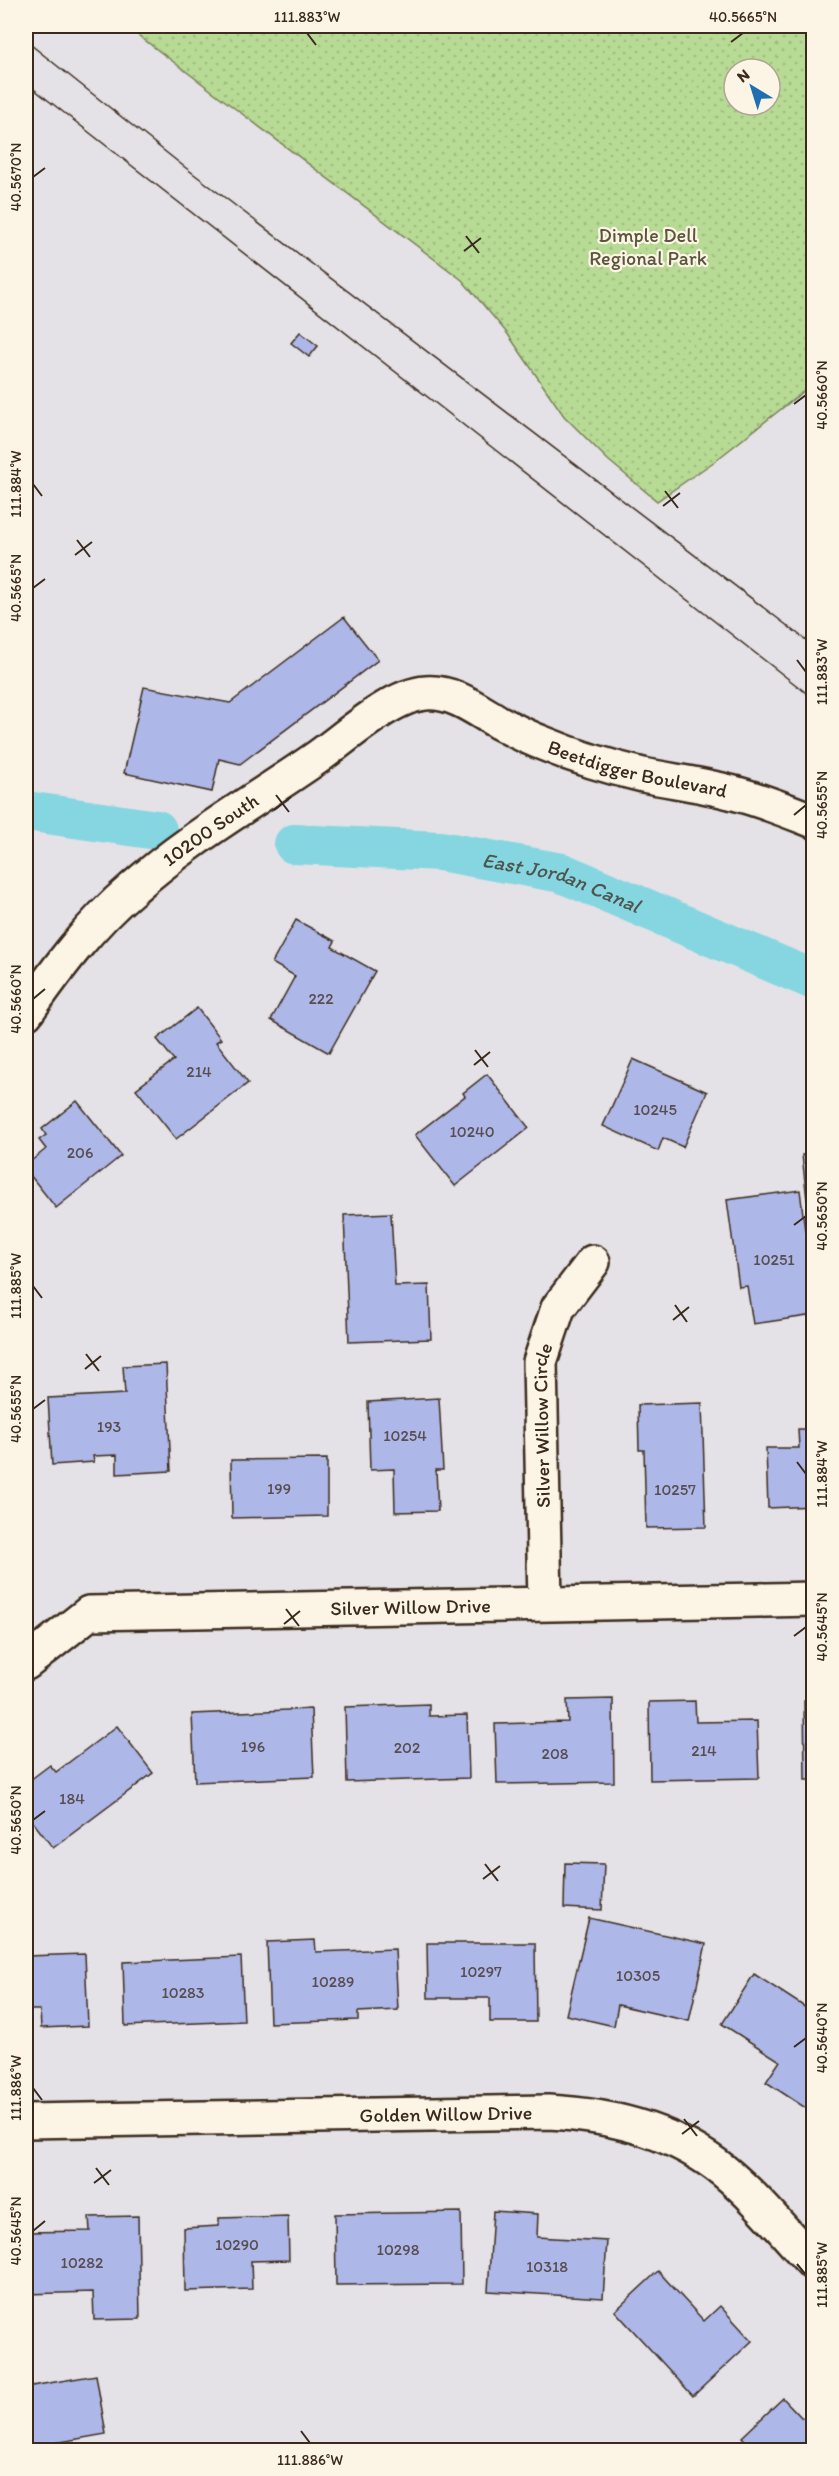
<svg xmlns="http://www.w3.org/2000/svg" width="839" height="2476" font-family="Itim,sans-serif">
	<style>
		.park { fill: url(#park-dots); stroke: #798259; stroke-width: 1.5; fill-rule: evenodd }
		.lines { fill: none; stroke-linecap: round; stroke-linejoin: round }
		.canal { stroke: #85d6e0; stroke-width: 40 }
		.building { fill: #adb7e8; stroke: #3b2a1e; stroke-width: 1.5 }
		.minor-casing { stroke: #3b2a1e; stroke-width: 38 }
		.minor { stroke: #fcf5e5; stroke-width: 33 }
		.tram { stroke: #3b2a1e; stroke-width: 1.5 }
		.ticks { fill: none; stroke: #3b2a1e; stroke-width: 2 }
		.labels { text-anchor: middle; dominant-baseline: central; stroke-width: 4.5; stroke-linejoin: round; paint-order: stroke }
		.number-label { font-size: 16px; fill: #584d50 }
		.park-label { font-size: 20px; fill: #5a563c; stroke: #fcf5e5 }
		.street-label { font-size: 20px; fill: #3b2a1e; stroke: #fcf5e5 }
		.water-label { font-size: 21px; font-style: italic; fill: #4e554e; stroke: #fcf5e5 }
		.neatline { fill: none; stroke: #3b2a1e; stroke-width: 2 }
		.ticks-label { font-size: 15px; text-anchor: middle; fill: #3b2a1e }
	</style>
	<defs>
		<pattern id="park-dots" width="8" height="8" patternUnits="userSpaceOnUse" patternTransform="scale(1.5)"><rect width="8" height="8" fill="#b7da94"/><path d="M2 2h.1M6 6h.1" fill="none" stroke="#9ebb7f" stroke-width="1.8" stroke-linecap="round"/></pattern>
	</defs>
	<rect width="100%" height="100%" fill="#e4e2e6"/>
	<filter id="ink" filterUnits="userSpaceOnUse"><feTurbulence type="fractalNoise" baseFrequency=".0167" numOctaves="2"/><feDisplacementMap in="SourceGraphic" scale="12" xChannelSelector="R" yChannelSelector="G"/><feConvolveMatrix kernelMatrix="1 2 1 2 8 2 1 2 1" color-interpolation-filters="sRGB"/></filter>
	<g filter="url(#ink)">
		<path class="park" d="M126 26H813V384L715 461 657 501 608 460 564 416 507 333 462 280ZM734 69H770V105H734Z"/>
		<g class="lines">
			<g class="canal">
				<polyline points="26,811 157,830"/>
				<path id="s1" d="M294 844 440 851 562 873 814 980"/>
			</g>
		</g>
		<g class="building">
			<polygon points="300,332 318,346 309,357 291,343"/>
			<polygon points="344,617 378,660 240,764 219,759 212,792 124,773 144,687 230,703"/>
			<polygon points="296,920 335,941 332,947 375,971 329,1053 271,1020 295,976 272,963"/>
			<polygon points="197,1008 221,1039 216,1042 248,1083 176,1139 136,1089 174,1060 157,1039"/>
			<polygon points="633,1059 707,1092 683,1147 663,1138 658,1151 603,1126"/>
			<polygon points="487,1074 529,1128 455,1186 415,1135 465,1096 463,1093"/>
			<polygon points="77,1101 121,1156 56,1208 26,1170 26,1165 46,1149 39,1140 46,1135 42,1129"/>
			<polygon points="814,1154 814,1200 807,1200 802,1155"/>
			<polygon points="800,1190 805,1231 814,1230 814,1315 753,1324 747,1286 739,1287 727,1200"/>
			<polygon points="391,1213 395,1286 429,1285 431,1339 349,1342 344,1215"/>
			<polygon points="166,1364 171,1471 117,1474 117,1455 93,1456 94,1462 52,1465 48,1398 125,1394 123,1366"/>
			<polygon points="439,1398 443,1470 436,1470 438,1511 395,1512 394,1469 370,1470 368,1402"/>
			<polygon points="702,1403 706,1527 646,1528 644,1450 639,1450 638,1405"/>
			<polygon points="798,1429 814,1429 814,1506 768,1508 766,1448 799,1448"/>
			<polygon points="327,1459 327,1516 232,1518 231,1460"/>
			<polygon points="613,1699 614,1782 497,1784 495,1724 568,1722 567,1700"/>
			<polygon points="804,1700 814,1700 814,1780 805,1780"/>
			<polygon points="695,1701 696,1722 757,1721 759,1778 650,1780 649,1702"/>
			<polygon points="429,1704 429,1716 467,1715 469,1778 347,1782 345,1707"/>
			<polygon points="311,1709 314,1777 195,1782 192,1714"/>
			<polygon points="117,1726 153,1773 53,1848 26,1813 26,1783 50,1765 56,1772"/>
			<polygon points="565,1863 604,1864 602,1910 564,1908"/>
			<polygon points="589,1918 706,1944 689,2021 618,2005 614,2026 566,2015"/>
			<polygon points="315,1940 316,1952 395,1949 398,2010 358,2012 358,2020 270,2023 267,1942"/>
			<polygon points="427,1943 535,1943 536,2022 490,2022 490,1998 428,1998"/>
			<polygon points="85,1954 88,2026 41,2028 40,2010 26,2010 26,1956"/>
			<polygon points="241,1957 244,2021 125,2026 123,1962"/>
			<polygon points="754,1974 814,2013 814,2098 807,2109 766,2082 780,2061 722,2024"/>
			<polygon points="493,2211 538,2214 537,2237 607,2241 603,2298 488,2291"/>
			<polygon points="461,2212 462,2284 336,2285 335,2214"/>
			<polygon points="138,2216 140,2319 94,2320 93,2292 26,2294 26,2232 90,2231 89,2217"/>
			<polygon points="288,2216 289,2260 251,2261 252,2289 185,2291 184,2228 219,2226 219,2218"/>
			<polygon points="658,2271 704,2321 720,2306 752,2341 693,2396 615,2311"/>
			<polygon points="96,2375 106,2434 26,2448 26,2387"/>
			<polygon points="783,2398 802,2418 807,2415 814,2422 814,2450 754,2450 742,2437"/>
		</g>
		<g class="lines">
			<g class="minor-casing">
				<g id="minor">
					<path id="s2" d="M26 1013C57 969 90 924 132 889 188 839 253 802 315 759 344 739 391 695 426 693 453 691 476 709 498 722 513 730 529 738 545 744 576 757 609 767 643 775 672 781 701 784 730 792 759 799 786 810 814 821"/>
					<path id="s3" d="M545 1603 540 1362 558 1308 593 1262"/>
					<path id="s4" d="M26 1663 89 1613 814 1599"/>
					<path id="s5" d="M26 2121 548 2112C611 2115 673 2130 724 2171 757 2198 784 2232 814 2264"/>
				</g>
			</g>
			<use href="#minor" class="minor"/>
			<g class="tram">
				<polyline points="26,41 182,165 814,646"/>
				<polyline points="26,83 814,699"/>
			</g>
		</g>
	</g>
	<path class="ticks" d="M307 33 316 45M731 42 743 33M33 177 45 168M466 236 479 253M464 251 481 238M794 404 806 395M33 484 42 496M665 491 678 508M663 506 680 493M77 540 90 557M75 555 92 542M33 588 45 579M797 660 806 672M276 795 289 812M274 810 291 797M794 815 806 805M33 999 45 989M475 1050 488 1067M474 1065 490 1052M794 1225 806 1216M33 1286 42 1298M675 1305 687 1322M673 1320 689 1307M86 1354 99 1371M85 1369 101 1356M33 1409 45 1400M797 1462 806 1474M286 1609 299 1626M284 1624 300 1611M794 1636 806 1627M33 1820 45 1811M485 1864 498 1881M483 1879 500 1866M794 2047 806 2038M33 2088 42 2100M684 2119 697 2136M682 2134 699 2121M96 2168 109 2185M94 2183 111 2170M33 2231 45 2221M797 2264 806 2275M301 2431 310 2443"/>
	<g class="labels">
		<g class="number-label">
			<text x="321" y="998">222</text>
			<text x="199" y="1071">214</text>
			<text x="655" y="1109">10245</text>
			<text x="472" y="1131">10240</text>
			<text x="80" y="1152">206</text>
			<text x="774" y="1259">10251</text>
			<text x="109" y="1426">193</text>
			<text x="405" y="1435">10254</text>
			<text x="279" y="1488">199</text>
			<text x="675" y="1489">10257</text>
			<text x="253" y="1746">196</text>
			<text x="407" y="1747">202</text>
			<text x="704" y="1750">214</text>
			<text x="555" y="1753">208</text>
			<text x="72" y="1798">184</text>
			<text x="481" y="1971">10297</text>
			<text x="638" y="1975">10305</text>
			<text x="333" y="1981">10289</text>
			<text x="183" y="1992">10283</text>
			<text x="237" y="2244">10290</text>
			<text x="398" y="2249">10298</text>
			<text x="82" y="2262">10282</text>
			<text x="547" y="2266">10318</text>
		</g>
		<g class="park-label">
			<text x="648" y="235">Dimple Dell<tspan x="648" dy="23">Regional Park</tspan></text>
		</g>
		<g class="street-label">
			<text stroke="none"><textPath href="#s2" startOffset="746">Beetdigger Boulevard</textPath></text>
			<text stroke="none"><textPath href="#s2" startOffset="262">10200 South</textPath></text>
			<text stroke="none"><textPath href="#s3" startOffset="178">Silver Willow Circle</textPath></text>
			<text stroke="none"><textPath href="#s4" startOffset="402">Silver Willow Drive</textPath></text>
			<text stroke="none"><textPath href="#s5" startOffset="420">Golden Willow Drive</textPath></text>
		</g>
		<g class="water-label">
			<text stroke="none"><textPath href="#s1" startOffset="272">East Jordan Canal</textPath></text>
		</g>
	</g>
	<rect width="839" height="2476" fill="none" stroke="#fcf5e5" stroke-width="66"/>
	<g transform="translate(752 87) rotate(322)"><circle r="28" fill="#fcf5e5" stroke="#afa495" stroke-width="1.5"/>
	<path d="M0-4.5L10 22L0 15L-10 22Z" fill="#1f6fb2"/>
	<text y="-9" font-size="16" font-weight="bold" text-anchor="middle" fill="#3b2a1e">N</text>
	</g>
	<rect x="33" y="33" width="773" height="2410" class="neatline"/>
	<g class="ticks-label">
		<text x="307" y="22">111.883°W</text>
		<text x="743" y="22">40.5665°N</text>
		<text transform="translate(16 177) rotate(-90)" y="5">40.5670°N</text>
		<text transform="translate(822 395) rotate(-90)" y="5">40.5660°N</text>
		<text transform="translate(16 484) rotate(-90)" y="5">111.884°W</text>
		<text transform="translate(16 588) rotate(-90)" y="5">40.5665°N</text>
		<text transform="translate(822 672) rotate(-90)" y="5">111.883°W</text>
		<text transform="translate(822 805) rotate(-90)" y="5">40.5655°N</text>
		<text transform="translate(16 999) rotate(-90)" y="5">40.5660°N</text>
		<text transform="translate(822 1216) rotate(-90)" y="5">40.5650°N</text>
		<text transform="translate(16 1286) rotate(-90)" y="5">111.885°W</text>
		<text transform="translate(16 1409) rotate(-90)" y="5">40.5655°N</text>
		<text transform="translate(822 1474) rotate(-90)" y="5">111.884°W</text>
		<text transform="translate(822 1627) rotate(-90)" y="5">40.5645°N</text>
		<text transform="translate(16 1820) rotate(-90)" y="5">40.5650°N</text>
		<text transform="translate(822 2038) rotate(-90)" y="5">40.5640°N</text>
		<text transform="translate(16 2088) rotate(-90)" y="5">111.886°W</text>
		<text transform="translate(16 2231) rotate(-90)" y="5">40.5645°N</text>
		<text transform="translate(822 2275) rotate(-90)" y="5">111.885°W</text>
		<text x="310" y="2465">111.886°W</text>
	</g>
</svg>
